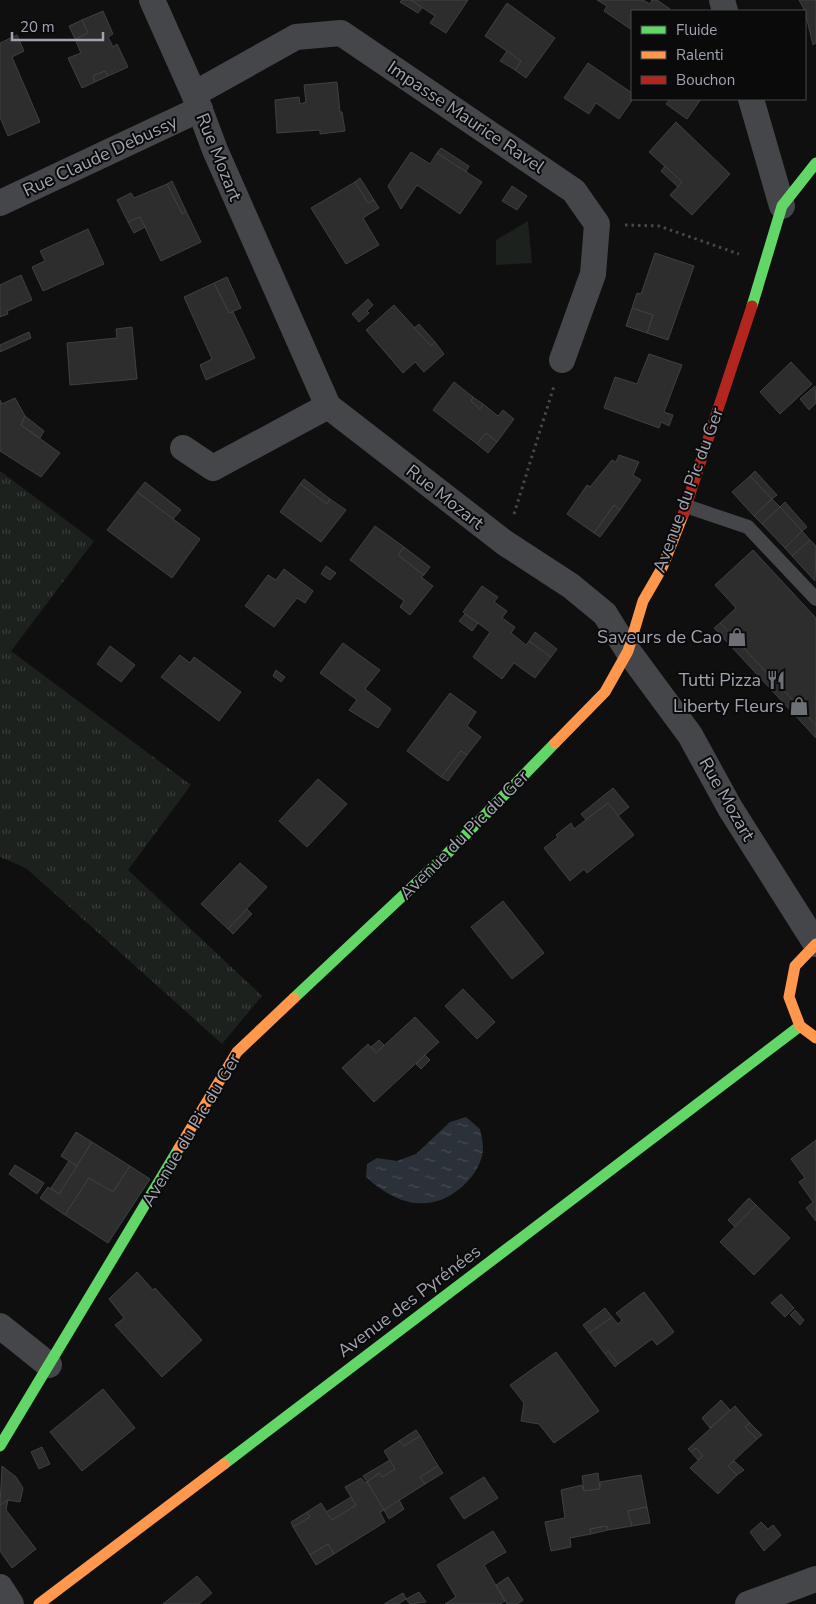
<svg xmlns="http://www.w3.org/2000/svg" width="816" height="1604" font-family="'Nunito Sans',sans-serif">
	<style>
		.grass { fill: url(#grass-tufts) }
		.park { fill: #1c211d }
		.water { fill: url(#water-ripples) }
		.building { fill: #2d2d2e; stroke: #3f4043 }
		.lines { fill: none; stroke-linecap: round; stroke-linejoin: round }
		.path { stroke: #47474a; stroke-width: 3; stroke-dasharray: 2.5 4; stroke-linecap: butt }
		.lane { stroke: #454649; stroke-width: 14 }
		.street { stroke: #454649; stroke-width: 26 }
		.fast { stroke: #63d668; stroke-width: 11 }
		.slow { stroke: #ff974d; stroke-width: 11 }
		.jam { stroke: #b3261e; stroke-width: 11 }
		.labels { text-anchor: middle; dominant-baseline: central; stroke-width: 4; stroke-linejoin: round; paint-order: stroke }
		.street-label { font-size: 18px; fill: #a1a4b0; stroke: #0a0a0b }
		.poi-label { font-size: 18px; fill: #a1a4b0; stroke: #0a0a0b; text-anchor: end }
	</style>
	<defs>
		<pattern id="grass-tufts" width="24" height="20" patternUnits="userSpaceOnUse" patternTransform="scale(1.25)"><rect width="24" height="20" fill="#1c211d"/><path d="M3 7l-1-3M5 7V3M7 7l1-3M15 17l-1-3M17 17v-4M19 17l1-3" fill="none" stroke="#3a3e3b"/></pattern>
		<pattern id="water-ripples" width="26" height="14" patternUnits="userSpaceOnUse" patternTransform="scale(1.25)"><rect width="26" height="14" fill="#2b3138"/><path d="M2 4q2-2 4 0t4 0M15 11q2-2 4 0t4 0" fill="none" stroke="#474c52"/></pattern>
	</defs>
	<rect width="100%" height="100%" fill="#0f0f10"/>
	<polygon class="grass" points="0,471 94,541 11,651 191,785 128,870 262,996 222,1044 26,868 0,857"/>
	<polygon class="park" points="528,221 532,263 496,265 496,240"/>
	<path class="water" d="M466 1117 480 1129C481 1135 483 1141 483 1148 483 1160 475 1174 467 1182 435 1215 398 1207 366 1177L367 1164 377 1158 397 1161 416 1154 450 1122Z"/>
	<g class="building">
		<polygon points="402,0 411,0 422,8 418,13 400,2"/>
		<polygon points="411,0 468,0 446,33 430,23 435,16"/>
		<polygon points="597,0 643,0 650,4 652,0 657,0 670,9 668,11 632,11 632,30 604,11 607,6"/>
		<polygon points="799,0 816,0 816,43 813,45 805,11"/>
		<polygon points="507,3 555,38 526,78 515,70 521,61 485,36"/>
		<polygon points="103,11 113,34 108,37 113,47 117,44 128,67 108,76 105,71 93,76 95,82 82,88 68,58 81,53 75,39 88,33 82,20"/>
		<polygon points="82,20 88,33 75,39 69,26"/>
		<polygon points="17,35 24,51 12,57 40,122 8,136 0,117 0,43"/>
		<polygon points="507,51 521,61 515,70 500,61"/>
		<polygon points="588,63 632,93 633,99 619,119 596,103 589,114 564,98"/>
		<polygon points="105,71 108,76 95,82 93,76"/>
		<polygon points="337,82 340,112 342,112 345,131 320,134 320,130 277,133 275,100 299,97 300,104 306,102 304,85"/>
		<polygon points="670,99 701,99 687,119 666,104"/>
		<polygon points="676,122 730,174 692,215 670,195 682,182 649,152"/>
		<polygon points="441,148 469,166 466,172 437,153"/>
		<polygon points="411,152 430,164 437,153 482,182 460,214 417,185 401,209 388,186"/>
		<polygon points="665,166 682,182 678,187 661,171"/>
		<polygon points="360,178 374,200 368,203 355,182"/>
		<polygon points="172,181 186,211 182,214 167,184"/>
		<polygon points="355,182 368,203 374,200 379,208 363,218 379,245 346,264 311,208"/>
		<polygon points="167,184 182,214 186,211 201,242 161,261 140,217 128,222 117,200 131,193 134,198"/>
		<polygon points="512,186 527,196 517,210 502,201"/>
		<polygon points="140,217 145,227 134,233 128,222"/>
		<polygon points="88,229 104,264 43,291 32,267 45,261 40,251"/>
		<polygon points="655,253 694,266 668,340 647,333 653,315 632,308 637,293 641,294"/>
		<polygon points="21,275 32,300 7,311 8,314 0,317 0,285"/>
		<polygon points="227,277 241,308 229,313 214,283"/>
		<polygon points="214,283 229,313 233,312 255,358 206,380 200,365 212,359 184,297"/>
		<polygon points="368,299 373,305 367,311 369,313 359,322 352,314"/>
		<polygon points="394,305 431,346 435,342 444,354 424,372 415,362 403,373 366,330"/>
		<polygon points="632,308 653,315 647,333 626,326"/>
		<polygon points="419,324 435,342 431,346 414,328"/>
		<polygon points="132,327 137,379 70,385 67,343 117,338 116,329"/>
		<polygon points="29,332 31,338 0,352 0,345"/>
		<polygon points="649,354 682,365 664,412 673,415 669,426 661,422 659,428 604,408 615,377 637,384"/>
		<polygon points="791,362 812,384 780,414 760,392"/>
		<polygon points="454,382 473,397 471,401 480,409 483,404 498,416 503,410 514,419 497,442 486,433 477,444 433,410"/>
		<polygon points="815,386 816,403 809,410 800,399"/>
		<polygon points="473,397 483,404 480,409 471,401"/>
		<polygon points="15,398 25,416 21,425 60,453 41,477 0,451 0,400 2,404"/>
		<polygon points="25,416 44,431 40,438 21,425"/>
		<polygon points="486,433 497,442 488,453 477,444"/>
		<polygon points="619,455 639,462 633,475 641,480 620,510 614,505 594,533 567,514 587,485 590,487 612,460 616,462"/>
		<polygon points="755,471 777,495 772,499 750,476"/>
		<polygon points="750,476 772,499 754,516 732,492"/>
		<polygon points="304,479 330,499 327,504 300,484"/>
		<polygon points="145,482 181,510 173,519 137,492"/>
		<polygon points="300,484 327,504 330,499 346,510 321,542 280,512"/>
		<polygon points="137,492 200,539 172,578 107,530"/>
		<polygon points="772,499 780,507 762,524 754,516"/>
		<polygon points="785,502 807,527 802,531 780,507"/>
		<polygon points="614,505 620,510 600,537 594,533"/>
		<polygon points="780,507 802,531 785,548 762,524"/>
		<polygon points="375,526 404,547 398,555 424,575 421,577 433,586 410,615 400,607 404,601 350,560"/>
		<polygon points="802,531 810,540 792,556 785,548"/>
		<polygon points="810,540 816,546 815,581 792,556"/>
		<polygon points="404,547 430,567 424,575 398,555"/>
		<polygon points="753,550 816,618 816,725 720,623 736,608 715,585"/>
		<polygon points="326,566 336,573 330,580 321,574"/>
		<polygon points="284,569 313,591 305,603 297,598 274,627 245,606 268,575 276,580"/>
		<polygon points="482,586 498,597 494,602 507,611 502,618 515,627 511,633 526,645 529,641 551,657 535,678 514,663 502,679 473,657 490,632 463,612"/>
		<polygon points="465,614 478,623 472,631 459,621"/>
		<polygon points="720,623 816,725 816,738 714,628"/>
		<polygon points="535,632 557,649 551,657 529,641"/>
		<polygon points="343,643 380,670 365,689 391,709 378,728 349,710 357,700 320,673"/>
		<polygon points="110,646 135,665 121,682 97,664"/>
		<polygon points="180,655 190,663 194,657 241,692 219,721 161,677"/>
		<polygon points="276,670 285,677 281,682 273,676"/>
		<polygon points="450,693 476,712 467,726 481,737 467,755 461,751 441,777 407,751"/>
		<polygon points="461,751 467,755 448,781 441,777"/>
		<polygon points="318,779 347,804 307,847 279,821"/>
		<polygon points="613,788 629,807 618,816 608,803 586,820 581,814"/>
		<polygon points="608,803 634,835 587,873 584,869 570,881 544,848 558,837 556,835 571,823 574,829"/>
		<polygon points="240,863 267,887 228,929 201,904"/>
		<polygon points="503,901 544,953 512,979 471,927"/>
		<polygon points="247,909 252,914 233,934 228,929"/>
		<polygon points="463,989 495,1022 477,1039 445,1006"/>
		<polygon points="415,1017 439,1042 374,1102 342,1068 368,1044 376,1053"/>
		<polygon points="379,1040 384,1045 376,1053 371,1047"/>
		<polygon points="425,1055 430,1060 421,1069 416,1064"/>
		<polygon points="76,1132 92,1142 77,1166 61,1156"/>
		<polygon points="816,1140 816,1221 806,1208 813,1202 799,1182 805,1178 791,1159"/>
		<polygon points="92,1142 130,1166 113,1192 89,1178 65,1215 40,1198 48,1187 59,1194"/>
		<polygon points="69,1161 77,1166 59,1194 51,1188"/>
		<polygon points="15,1165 44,1183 37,1194 9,1174"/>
		<polygon points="130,1166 150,1179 108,1243 65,1215 89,1178 113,1192"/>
		<polygon points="749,1198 756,1205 735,1227 728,1220"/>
		<polygon points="756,1205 790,1238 754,1275 720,1242"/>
		<polygon points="137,1272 153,1290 155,1288 202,1340 162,1377 115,1325 124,1318 109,1299"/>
		<polygon points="644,1292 674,1332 657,1345 652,1339 618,1364 608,1351 605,1354 589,1333 612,1317 618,1324 622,1320 616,1313"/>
		<polygon points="781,1294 794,1308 785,1317 771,1303"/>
		<polygon points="605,1308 612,1317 589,1333 583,1325"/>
		<polygon points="795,1310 804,1320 800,1325 790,1315"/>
		<polygon points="608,1351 618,1364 615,1367 605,1354"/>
		<polygon points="556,1352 599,1411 554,1443 539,1424 521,1421 524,1403 510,1385"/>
		<polygon points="103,1389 135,1428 82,1471 50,1432"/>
		<polygon points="721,1400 730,1410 710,1428 702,1418"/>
		<polygon points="735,1406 750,1423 745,1427 757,1439 728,1466 737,1475 718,1494 690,1468 703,1456 696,1448 691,1452 688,1449"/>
		<polygon points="750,1423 762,1435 757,1439 745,1427"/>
		<polygon points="416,1430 420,1436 404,1446 399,1441"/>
		<polygon points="420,1436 438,1466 420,1477 425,1484 384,1510 367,1482 379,1473 382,1477 395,1469 384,1451 399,1441 404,1446"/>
		<polygon points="42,1447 50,1464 39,1469 31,1452"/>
		<polygon points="696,1448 703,1456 698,1460 691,1452"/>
		<polygon points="390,1460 395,1469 382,1477 379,1473 367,1482 363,1476"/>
		<polygon points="734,1461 744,1470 737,1475 728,1466"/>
		<polygon points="2,1466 16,1477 23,1488 20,1502 8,1500 0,1505"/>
		<polygon points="438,1466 443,1473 425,1484 420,1477"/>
		<polygon points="598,1473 600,1489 584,1491 582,1476"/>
		<polygon points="641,1475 647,1507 628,1511 632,1526 608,1530 607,1526 590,1529 591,1534 570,1538 571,1547 551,1551 545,1522 565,1518 561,1490 582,1485 584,1491 600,1489 600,1482"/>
		<polygon points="484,1477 498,1498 464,1519 450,1498"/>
		<polygon points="361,1478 365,1483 367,1482 384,1510 380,1512 385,1522 334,1554 328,1544 310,1555 293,1527 310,1517 307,1512 321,1503 332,1520 356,1505 345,1487"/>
		<polygon points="351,1497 356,1505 332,1520 326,1512"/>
		<polygon points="8,1500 6,1510 36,1549 12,1568 0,1551 0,1505"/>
		<polygon points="399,1500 404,1509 389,1519 384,1510"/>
		<polygon points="647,1507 650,1523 632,1526 628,1511"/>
		<polygon points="307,1512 310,1517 293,1527 291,1522"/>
		<polygon points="761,1522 768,1529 773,1525 781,1535 764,1551 750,1532"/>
		<polygon points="607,1526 608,1530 591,1534 590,1529"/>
		<polygon points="493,1531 506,1552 484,1565 505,1601 500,1604 445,1604 456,1597 437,1565"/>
		<polygon points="328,1544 334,1554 316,1565 310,1555"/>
		<polygon points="197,1576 212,1593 199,1604 163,1604"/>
		<polygon points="508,1577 523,1600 517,1604 507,1604 496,1585"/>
		<polygon points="419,1592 426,1602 410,1604 406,1599"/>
		<polygon points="403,1593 406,1599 398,1604 384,1604"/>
	</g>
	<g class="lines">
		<g class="path">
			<polyline points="625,225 659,226 739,254"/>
			<polyline points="514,514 554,386"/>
		</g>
		<polyline class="lane" points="686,506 748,527 816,599"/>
		<g class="street">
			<polyline points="152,0 194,94 215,150 328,406 505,543 571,586 605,614 628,651 690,735 730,808 816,944"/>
			<polyline points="722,0 725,11"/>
			<polyline points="194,94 296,37 341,33 574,191 597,224 593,274 562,360"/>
			<polyline points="751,99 782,206"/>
			<polyline points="0,203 200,109"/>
			<polyline points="183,448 213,468 328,406"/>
			<polyline points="0,1326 49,1365"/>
			<polyline points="0,1587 11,1604"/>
			<polyline points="748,1604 816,1579"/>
		</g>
		<g class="fast">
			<polyline points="752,306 782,206 816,163"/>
			<polyline points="294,998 444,857 555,743"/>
			<polyline points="0,1446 179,1148"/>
			<polyline points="224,1464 800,1026"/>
		</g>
		<g class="slow">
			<polyline points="555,743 605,692 628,651 643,601 662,568 683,515"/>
			<polyline points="816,944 795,966 789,997 800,1026 816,1038"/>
			<polyline points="179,1148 237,1052 294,998"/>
			<polyline points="39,1604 224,1464"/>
		</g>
		<polyline class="jam" points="683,515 752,306"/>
	</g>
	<defs>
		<g id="shop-bare" transform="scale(1.5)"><path d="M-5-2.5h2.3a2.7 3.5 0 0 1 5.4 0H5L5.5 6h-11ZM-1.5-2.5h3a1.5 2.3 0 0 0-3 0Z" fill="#6e7078" stroke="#0a0a0b" stroke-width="2.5" paint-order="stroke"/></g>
		<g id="restaurant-bare" transform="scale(1.5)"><path d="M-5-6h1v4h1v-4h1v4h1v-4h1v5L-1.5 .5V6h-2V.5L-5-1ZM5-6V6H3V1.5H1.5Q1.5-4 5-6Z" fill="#6e7078" stroke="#0a0a0b" stroke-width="2.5" paint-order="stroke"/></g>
	</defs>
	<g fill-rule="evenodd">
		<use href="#shop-bare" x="737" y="637"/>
		<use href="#restaurant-bare" x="776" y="680"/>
		<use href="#shop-bare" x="799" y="706"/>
	</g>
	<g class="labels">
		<g class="street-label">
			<text transform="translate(466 117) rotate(34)">Impasse Maurice Ravel</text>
			<text transform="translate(100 156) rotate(-25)">Rue Claude Debussy</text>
			<text transform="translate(219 157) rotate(68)">Rue Mozart</text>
			<text transform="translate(688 490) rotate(-70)">Avenue du Pic du Ger</text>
			<text transform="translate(445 497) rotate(38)">Rue Mozart</text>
			<text transform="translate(727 799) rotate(60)">Rue Mozart</text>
			<text transform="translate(464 835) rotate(-45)">Avenue du Pic du Ger</text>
			<text transform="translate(191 1130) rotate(-59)">Avenue du Pic du Ger</text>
			<text transform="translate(409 1301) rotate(-37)">Avenue des Pyrénées</text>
		</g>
		<g class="poi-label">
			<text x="722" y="637">Saveurs de Cao</text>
			<text x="761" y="680">Tutti Pizza</text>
			<text x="784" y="706">Liberty Fleurs</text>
		</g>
	</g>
	<rect x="631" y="10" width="175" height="90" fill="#0a0a0b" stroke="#46484d"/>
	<rect x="641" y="26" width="25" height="8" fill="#63d668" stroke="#46484d"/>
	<text x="676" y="35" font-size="15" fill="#a1a4b0">Fluide</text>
	<rect x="641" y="51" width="25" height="8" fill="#ff974d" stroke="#46484d"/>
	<text x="676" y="60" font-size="15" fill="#a1a4b0">Ralenti</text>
	<rect x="641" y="76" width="25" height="8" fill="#b3261e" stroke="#46484d"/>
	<text x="676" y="85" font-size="15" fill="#a1a4b0">Bouchon</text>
	<path d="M12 32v8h91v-8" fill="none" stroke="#a1a4b0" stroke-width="2.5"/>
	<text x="20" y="32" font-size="15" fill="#a1a4b0" stroke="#0a0a0b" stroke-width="4" paint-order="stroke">20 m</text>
</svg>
